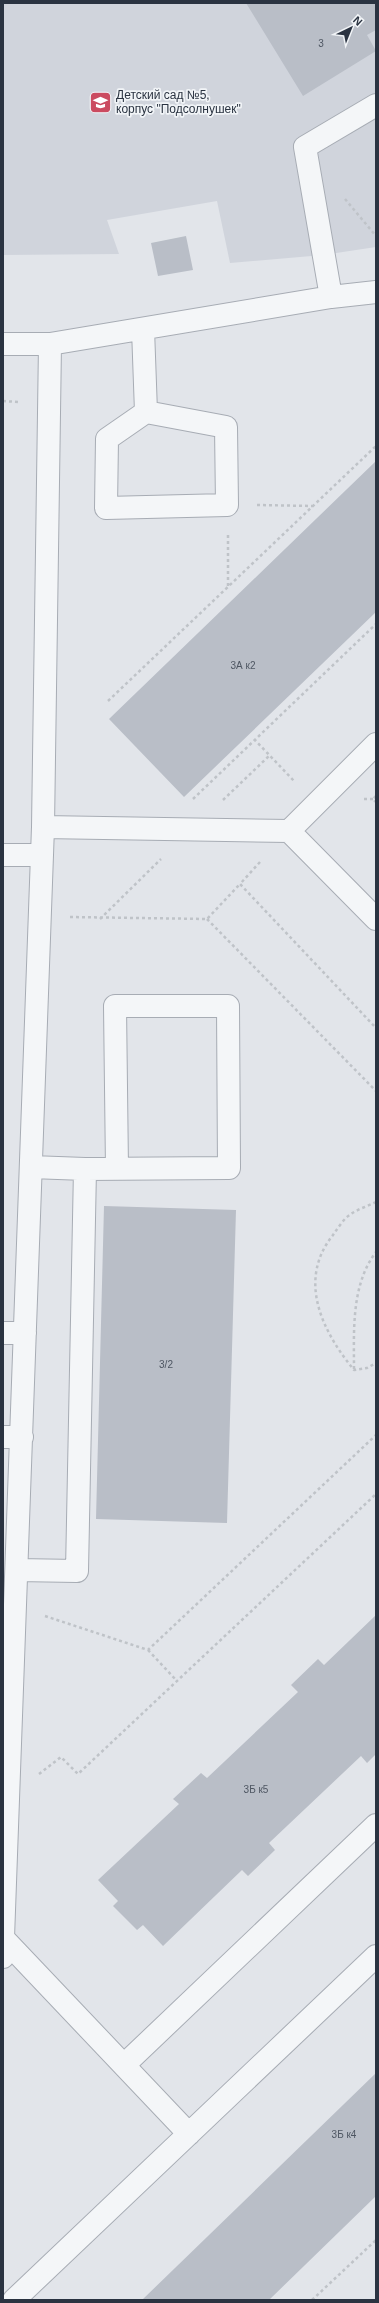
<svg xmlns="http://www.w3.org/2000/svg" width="379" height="2303" viewBox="0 0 379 2303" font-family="Arial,sans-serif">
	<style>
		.built { fill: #d0d4dc }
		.building { fill: #b9bec7 }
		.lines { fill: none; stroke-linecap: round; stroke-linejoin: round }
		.minor-casing { stroke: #a7acb4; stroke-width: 24 }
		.path { stroke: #bfc3c8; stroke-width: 2.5; stroke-dasharray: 3 3; stroke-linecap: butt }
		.minor { stroke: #f4f6f8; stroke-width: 22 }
		.labels { text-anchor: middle; stroke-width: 3.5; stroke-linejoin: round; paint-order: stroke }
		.number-label { font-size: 10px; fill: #4e5662 }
		.poi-label { font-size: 12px; fill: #2a3341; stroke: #f1f4f7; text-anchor: start }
	</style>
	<rect width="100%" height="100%" fill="#e2e5ea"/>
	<path class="built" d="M3,3H376V247L323,255L230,263L217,201L107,220L119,254L3,255Z"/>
	<path class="building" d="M246,3H376V30L367,35L376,51L303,96Z
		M186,236L193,270L158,276L151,243Z
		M376,461V612L184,797L109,719Z
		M104,1206L236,1210L227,1523L96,1519Z
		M376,1615V1754L367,1763L361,1756L269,1843L275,1850L248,1876L242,1870L163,1946L143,1925L137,1930L113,1906L118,1901L98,1880L179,1804L173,1799L201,1773L207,1778L298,1692L291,1685L318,1659L324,1665Z
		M376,2073V2196L269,2300H142Z"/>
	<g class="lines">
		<defs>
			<path id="minor" d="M331,297L305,147L376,105
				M143,329L146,412L107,439L106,508L227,505L226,427L146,412
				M3,344H50L331,297L376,292
				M376,744L289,831L376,919
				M43,827L50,344
				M3,855H42
				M85,1169L229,1168L228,1006H115L117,1169
				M3,1333H25
				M3,1437H22
				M17,1570L77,1571L85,1169L31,1167
				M3,1938L43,827L289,831
				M3,1957V1938L189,2134
				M124,2065L376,1825
				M14,2300L376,1956"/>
		</defs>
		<use href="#minor" class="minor-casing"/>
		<path class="path" d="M345,199L376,236
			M3,401L18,402
			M257,505L313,506
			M228,535V586
			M108,701L376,446
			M254,739L295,782
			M376,796L373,799L376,802
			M193,799L376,624
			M364,799H373
			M223,800L270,755
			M260,862L240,884L376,1028
			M70,917L207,919L240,884
			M100,919L161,859
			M207,919L376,1091
			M376,1202C368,1206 358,1209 351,1214C344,1218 338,1228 333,1235C297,1280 322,1331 354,1370L367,1368L376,1363
			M354,1369C354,1330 351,1285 376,1252
			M45,1616L148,1650L376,1435
			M148,1650L177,1681
			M39,1774L61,1757L78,1774L376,1494
			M312,2300L376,2240"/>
		<use href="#minor" class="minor"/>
	</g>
	<defs>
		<symbol id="school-square" viewBox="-11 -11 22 22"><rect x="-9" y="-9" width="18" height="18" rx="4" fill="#cb4b60" stroke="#f1f4f7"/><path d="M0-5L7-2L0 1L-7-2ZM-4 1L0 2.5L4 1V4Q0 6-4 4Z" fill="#fff"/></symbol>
	</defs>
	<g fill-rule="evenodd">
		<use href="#school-square" x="88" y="90" width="25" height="25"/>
	</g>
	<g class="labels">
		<g class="number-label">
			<text x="321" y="47">3</text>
			<text x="243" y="669">3А к2</text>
			<text x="166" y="1368">3/2</text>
			<text x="256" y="1793">3Б к5</text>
			<text x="344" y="2138">3Б к4</text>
		</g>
		<g class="poi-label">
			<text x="116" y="99">Детский сад №5,<tspan x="116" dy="14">корпус "Подсолнушек"</tspan></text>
		</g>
	</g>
	<rect width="379" height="2303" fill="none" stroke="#2a3341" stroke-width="8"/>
	<g transform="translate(351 28) rotate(43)" stroke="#f1f4f7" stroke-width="3" paint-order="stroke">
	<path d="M0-3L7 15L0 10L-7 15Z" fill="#2a3341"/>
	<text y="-6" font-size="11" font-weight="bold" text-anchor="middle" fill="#2a3341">N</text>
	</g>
</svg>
